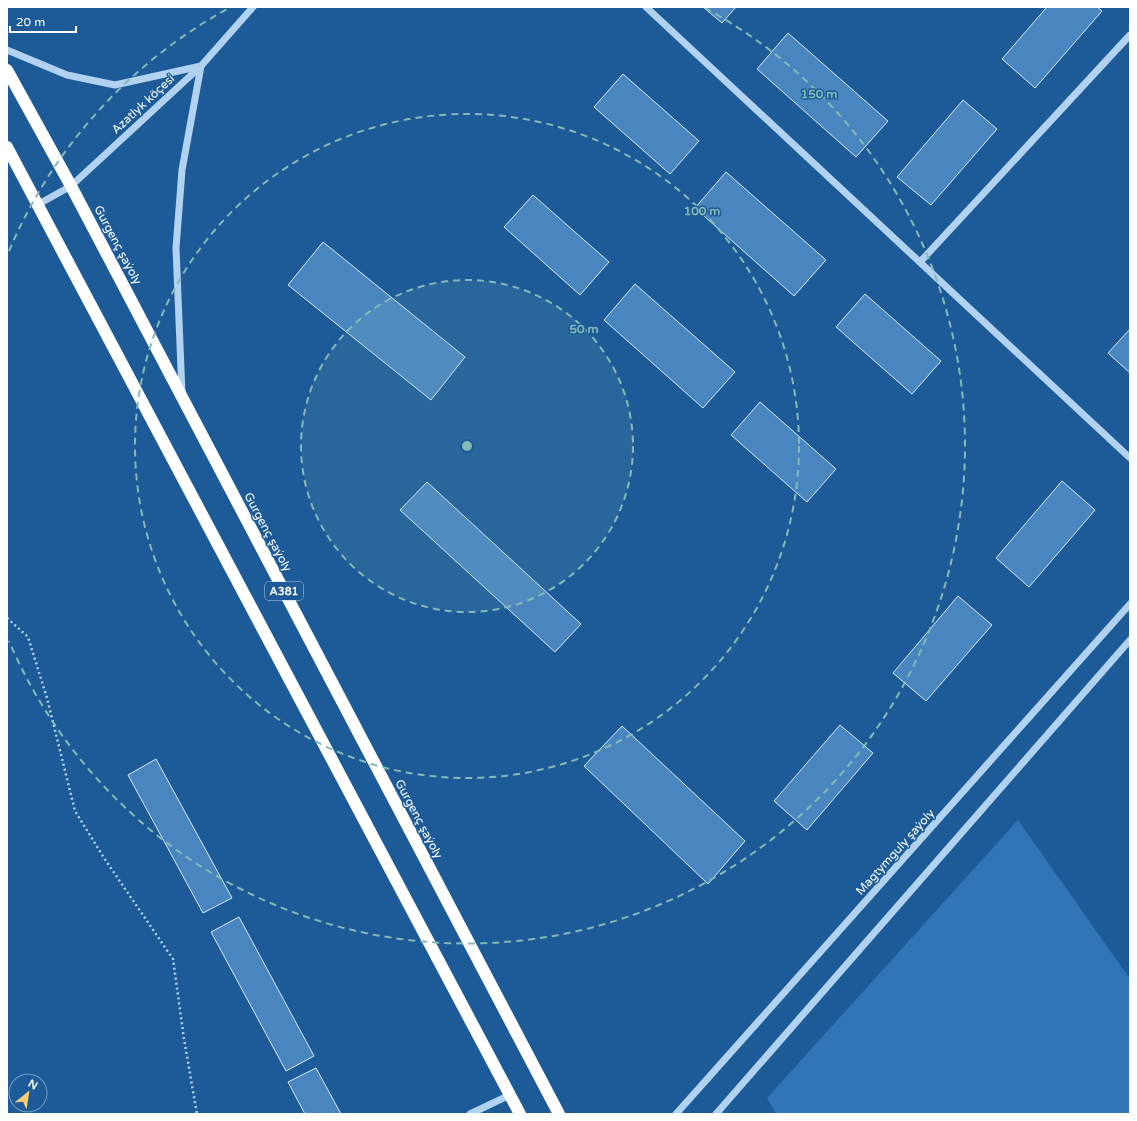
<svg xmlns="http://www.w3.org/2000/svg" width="1137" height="1121" viewBox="0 0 1137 1121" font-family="'Varela Round',sans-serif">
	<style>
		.green { fill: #3075b5 }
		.building { fill: #4986c0; stroke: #d8eafb }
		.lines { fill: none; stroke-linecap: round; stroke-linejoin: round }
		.path { stroke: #b1d2f0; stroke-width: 2.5; stroke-dasharray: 2 3; stroke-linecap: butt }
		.minor { stroke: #b1d2f0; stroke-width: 7 }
		.highway { stroke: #fff; stroke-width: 12 }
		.ring { fill: none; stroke: #87bab6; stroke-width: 2; stroke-dasharray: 7 5 }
		.labels { text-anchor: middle; stroke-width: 3; stroke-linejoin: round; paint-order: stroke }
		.shield { fill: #1c5b98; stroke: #bbcee0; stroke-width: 1 }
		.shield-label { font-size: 11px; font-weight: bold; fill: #fff }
		.street-label { font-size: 12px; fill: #fff; stroke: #1c5b98 }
		.centre { fill: #87bab6; stroke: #1c5b98; stroke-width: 2 }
		.ring-label { font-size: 12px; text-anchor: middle; font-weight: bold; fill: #87bab6; stroke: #1c5b98; stroke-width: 3; stroke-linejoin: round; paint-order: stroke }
	</style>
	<rect width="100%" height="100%" fill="#1c5b98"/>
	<path class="green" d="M1018,820L1130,979V1114H776L767,1098Z"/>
	<path class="building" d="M703,7H736L722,23Z
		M1047,7H1097L1102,11L1035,88L1002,59Z
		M788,33L888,121L856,157L757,69Z
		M623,74L699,141L670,174L594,107Z
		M963,100L997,129L931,205L897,177Z
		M726,172L826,260L794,296L695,208Z
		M533,195L609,262L580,295L504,227Z
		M323,242L465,357L431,400L288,285Z
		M635,284L735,372L703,408L604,320Z
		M865,294L941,361L912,394L836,327Z
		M1130,329V373L1108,353Z
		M760,402L836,469L807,502L731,435Z
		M1062,481L1095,510L1029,587L996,558Z
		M427,482L581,624L555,652L400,510Z
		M958,596L992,625L926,701L893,673Z
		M840,725L873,753L807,830L774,801Z
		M622,726L745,841L708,884L584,766Z
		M156,759L232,898L203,913L128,775Z
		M239,917L314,1056L286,1071L211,932Z
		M316,1068L341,1114H305L288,1082Z"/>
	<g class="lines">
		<path class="path" d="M7,618L28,637L47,698L75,811L104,858L173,959L184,1039L197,1114"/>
		<path class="minor" d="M646,7L1130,458
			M7,50L67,75L115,85L201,66L182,170L176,248L182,393
			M37,205L71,186L201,66L253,7
			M921,261L1130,35
			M470,1114L510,1095
			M676,1114L1130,604
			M716,1114L1130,640"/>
		<path class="highway" d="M7,70L71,186L559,1114
			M7,147L520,1114"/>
	</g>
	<circle cx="467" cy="446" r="166" fill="#87bab6" fill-opacity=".12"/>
	<g class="ring">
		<circle cx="467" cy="446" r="166"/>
		<circle cx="467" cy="446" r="332"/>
		<path d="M9 251A498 498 0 0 1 229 8M705 8A498 498 0 1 1 9 641"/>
	</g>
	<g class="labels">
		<rect class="shield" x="265" y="582" width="38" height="18" rx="3"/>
		<g class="shield-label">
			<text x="284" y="595">A381</text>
		</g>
		<g class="street-label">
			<text transform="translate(143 104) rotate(-43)" y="4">Azatlyk köçesi</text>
			<text transform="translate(118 245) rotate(62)" y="4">Gurgenç şaýoly</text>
			<text transform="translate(268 532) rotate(62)" y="4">Gurgenç şaýoly</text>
			<text transform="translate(419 819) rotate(62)" y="4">Gurgenç şaýoly</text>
			<text transform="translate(895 852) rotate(-48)" y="4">Magtymguly şaýoly</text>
		</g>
	</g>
	<circle cx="467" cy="446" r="6" class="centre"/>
	<g class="ring-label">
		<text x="819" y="98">150 m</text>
		<text x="702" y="215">100 m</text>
		<text x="584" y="333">50 m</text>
	</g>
	<rect width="1137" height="1121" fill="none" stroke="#ffffff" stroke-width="16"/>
	<g transform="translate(28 1093) rotate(30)"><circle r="19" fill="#1c5b98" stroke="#779dc1"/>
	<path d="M0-3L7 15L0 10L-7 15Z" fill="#ffcc70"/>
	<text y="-6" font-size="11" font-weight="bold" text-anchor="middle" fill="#ffffff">N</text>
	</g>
	<path d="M10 26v6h66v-6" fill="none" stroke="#ffffff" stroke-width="2"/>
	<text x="16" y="26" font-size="12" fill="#ffffff" stroke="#1c5b98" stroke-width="3" paint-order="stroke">20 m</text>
</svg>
